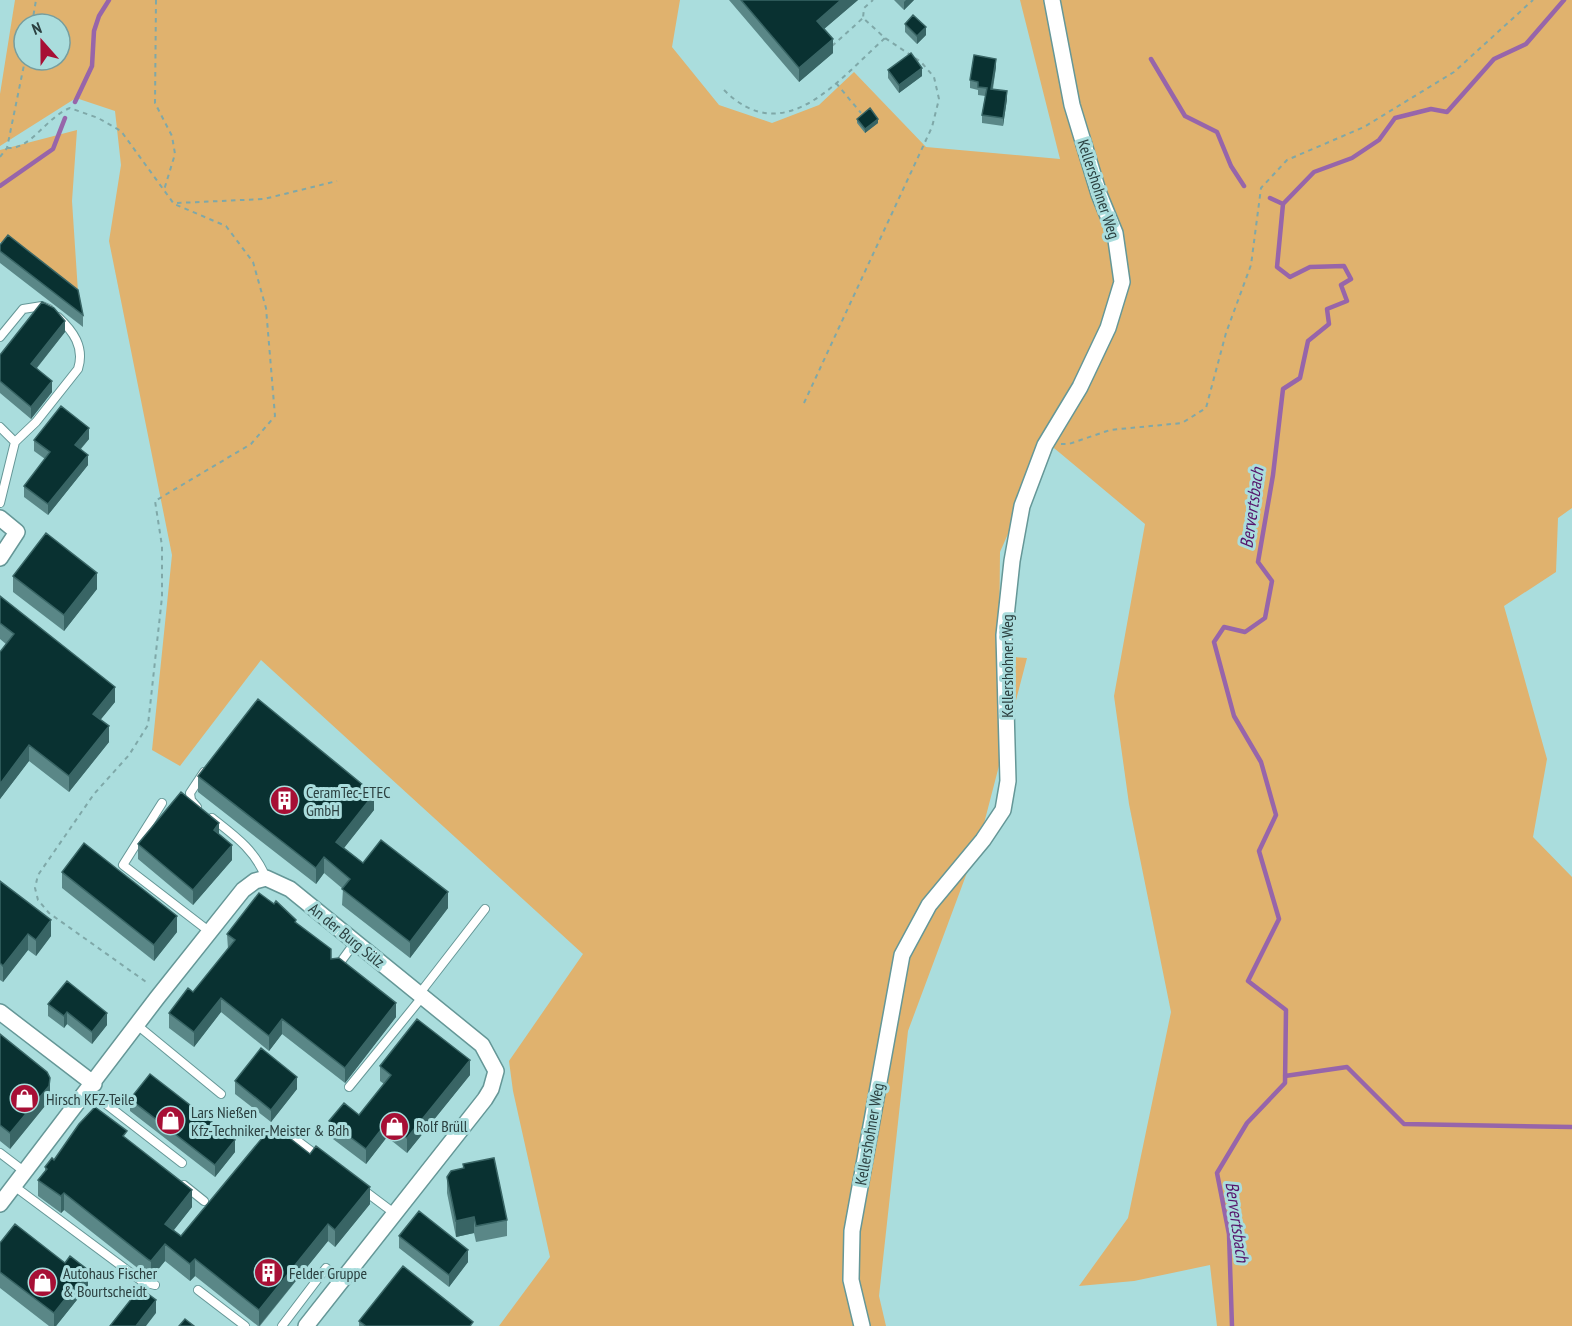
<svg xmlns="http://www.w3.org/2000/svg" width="1572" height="1326" viewBox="0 0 1572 1326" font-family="'PT Sans Narrow',sans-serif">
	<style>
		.green { fill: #e0b26e; fill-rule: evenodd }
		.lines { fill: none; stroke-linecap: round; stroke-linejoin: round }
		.stream { stroke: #9765aa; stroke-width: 4.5 }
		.service-casing { stroke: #659797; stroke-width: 10 }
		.minor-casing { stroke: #659797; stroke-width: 18 }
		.path { stroke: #7fa8a8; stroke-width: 2; stroke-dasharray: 4.5 4.5; stroke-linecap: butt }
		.service { stroke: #fff; stroke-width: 8 }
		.minor { stroke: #fff; stroke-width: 15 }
		.wall { fill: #5a8787 }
		.shaded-wall { fill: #396565 }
		.building { fill: #093131; stroke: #396565; stroke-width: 1.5 }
		.labels { text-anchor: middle; stroke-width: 6; stroke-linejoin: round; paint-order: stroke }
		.street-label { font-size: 16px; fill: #2b4040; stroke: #add }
		.poi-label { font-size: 16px; fill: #2b4040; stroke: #add; text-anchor: start }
		.water-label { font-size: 18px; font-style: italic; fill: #56146b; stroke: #add }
	</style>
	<rect width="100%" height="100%" fill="#add"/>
	<path class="green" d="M15,0H680L672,47L719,105L772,123L819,105L854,72L926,147L1060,159L1020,0H1572V508L1558,518L1556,572L1504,606L1547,759L1533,837L1572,877V1326H1217L1210,1265L1134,1281L1079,1286L1128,1218L1171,1012L1129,804L1114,696L1145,524L1048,443L1000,552L999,656L1027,658L981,835L908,1031L879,1296L886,1326H499L550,1257L513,1091L509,1061L583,954L261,660L180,766L152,750L172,555L109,241L121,165L115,111L76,98L0,146V94ZM24,24H60V60H24Z
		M77,130L72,201L78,292L0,242V150Z"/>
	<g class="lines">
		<path class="stream" d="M1151,59L1185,116L1217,132L1231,166L1244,186
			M75,102L92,66L94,31L99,16L109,0
			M0,186L53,149L65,118
			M1270,198L1283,204
			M1285,1076L1347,1067L1404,1124L1572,1127
			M1232,1326L1229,1234L1217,1173L1247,1123L1285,1083L1286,1010L1248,981L1279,919L1259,851L1276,815L1261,762L1234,716L1214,642L1224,627L1245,632L1265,618L1272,581L1258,562L1273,475L1283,389L1300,378L1308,341L1329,324L1327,309L1347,301L1341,285L1351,279L1344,266L1310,267L1290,277L1277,267L1283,204L1314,172L1352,158L1379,140L1395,118L1431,109L1447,112L1494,59L1526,44L1564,0"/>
		<defs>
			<path id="service" d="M0,337L23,309L42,306L49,309
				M0,427L15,442L0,503
				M15,442L36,422L78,369C85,347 73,331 58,317
				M162,803L123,865L210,932
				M197,807L191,800L190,793L204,772
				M212,818C235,836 255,850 266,878
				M337,967L356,941
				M420,993L485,909
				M137,1025L221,1094
				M349,1087L423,996
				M88,1090L182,1163
				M291,1136L319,1157
				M0,1153L25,1172
				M184,1185L204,1201
				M14,1186L143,1282L155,1285
				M362,1189L394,1213
				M198,1290L245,1326
				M282,1326L326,1268L341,1280"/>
			<path id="minor" d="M0,518L17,532L0,558
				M0,1012L94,1084
				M0,1204L157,998L243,890L255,881L266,878L290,889L482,1045L496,1071L491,1089L485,1099L306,1326
				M862,1326L851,1280L852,1231L902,955L929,905L983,840L1003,810L1008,781L1004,635L1012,561L1022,506L1045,445L1080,387L1108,328L1122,282L1115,233L1099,194L1072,105L1052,0"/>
		</defs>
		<use href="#service" class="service-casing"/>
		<use href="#minor" class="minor-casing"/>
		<path class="path" d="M156,0L155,103L172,136L175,154L164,190
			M32,24L36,0
			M832,46L863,18
			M836,83L861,113
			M724,90C785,151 839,79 885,38
			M7,148C31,150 45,118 70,108L98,118L121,131L174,204L226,226L253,262L266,308L275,416L251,444L155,501L162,546V597L148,725L129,755L94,794L38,875L35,888L38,900L49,913L149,984
			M0,157L7,148L25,60
			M177,203L264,199L337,181
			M804,403L932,127L939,99L934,77L921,62L885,38L863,18L864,8L873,0
			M1061,444H1069L1110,430L1182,423L1206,408L1226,333L1251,265L1261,188L1287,160L1364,127L1454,72L1533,0"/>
		<use href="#service" class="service"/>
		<use href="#minor" class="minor"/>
	</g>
	<path class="wall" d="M729,0H858L824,29L833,53L799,82Z
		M894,0H914L904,10Z
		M905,24L926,35L917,44L905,32Z
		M996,67L993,89L1007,99L1003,126L982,123V115L985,96L978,95V90L970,88V80Z
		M888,70L922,76L899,93L888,78Z
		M857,119L878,123L865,133L857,123Z
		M0,245L83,315V327L0,263Z
		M65,332L37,368L52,392L31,419L0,393V355Z
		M89,439L81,449L88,465L48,515L24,497V486L45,459L34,451V440Z
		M13,576L97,589L64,631L13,592Z
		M0,596L115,702L100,720L109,742L69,792L29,761L0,799V652L6,644L0,639Z
		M198,776L374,810L344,848L363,863L448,908L410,958L342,905L343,889L324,873L316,884L198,792Z
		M138,844L232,860L193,905L138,859Z
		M62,872L177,932L154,961L62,888Z
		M0,881L51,936L36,956L28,950L3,982L0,980Z
		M296,923L331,959L396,1017L345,1083L282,1034L269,1051L221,1012L194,1047L169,1028V1013L193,992L228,949L227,934Z
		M48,1004L107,1025L92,1044L67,1024L64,1028L48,1016Z
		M0,1034L50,1093L49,1101L10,1149L0,1141Z
		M380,1066L470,1075L407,1153L387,1137L366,1164L329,1136V1121L359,1115L384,1084L380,1081Z
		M235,1081L297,1089L271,1122L235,1094Z
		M130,1099L235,1152L215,1177L130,1111Z
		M127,1139L192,1207L174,1230L181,1236L370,1204L335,1247L328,1241L260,1326H258L195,1276L190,1281L165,1261L151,1278L149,1277L64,1210L61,1213L38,1196V1180L45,1171V1167L54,1160Z
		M463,1164L507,1220V1236L476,1242L474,1233L456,1237L447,1193V1177L463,1168Z
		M399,1236L468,1262L449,1287L399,1248Z
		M0,1243L88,1286L56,1326H49L0,1288Z
		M359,1321L473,1326H359Z"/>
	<path class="shaded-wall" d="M841,0H858L817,35V21Z
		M906,0H914L904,10V2Z
		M926,27V35L917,44V36Z
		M833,39V53L799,82V68Z
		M996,59V67L991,97V89Z
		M922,68V76L899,93V85Z
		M1007,91V99L1003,126V118Z
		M878,119V123L865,133V129Z
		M65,321V332L31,375V364Z
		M52,381V392L31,419V407Z
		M89,428V439L75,455V445Z
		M88,455V465L48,515V504Z
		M97,573V589L64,631V615Z
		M115,687V702L93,729V714Z
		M109,726V742L69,792V776Z
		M29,745V761L0,799V784Z
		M374,794V810L336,858V842Z
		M219,823V838L214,830Z
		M232,845V860L193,905V890Z
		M324,857V873L316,884V868Z
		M448,892V908L410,958V942Z
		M177,916V932L154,961V945Z
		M51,920V936L36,956V940Z
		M28,934V950L3,982V966Z
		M221,998V1012L194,1047V1032Z
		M396,1003V1017L345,1083V1068Z
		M67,1012V1024L64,1028V1016Z
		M107,1013V1025L92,1044V1032Z
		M282,1019V1034L269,1051V1036Z
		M470,1060V1075L407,1153V1138Z
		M297,1077V1089L271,1122V1110Z
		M50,1078V1093L49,1101L10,1149V1133Z
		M387,1122V1137L366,1164V1149Z
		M235,1140V1152L215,1177V1165Z
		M370,1187V1204L335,1247V1230Z
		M192,1190V1207L165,1241V1224Z
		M64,1193V1210L61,1213V1196Z
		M474,1217V1233L456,1237V1221Z
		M328,1224V1241L259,1326V1310Z
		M165,1244V1261L151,1278V1261Z
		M468,1250V1262L449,1287V1275Z
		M195,1259V1276L190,1281V1264Z
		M88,1270V1286L56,1326H54V1313Z
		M156,1300V1313L146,1326H136Z"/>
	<path class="building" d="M741,0H841L817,21L833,39L799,68Z
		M913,15L926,27L917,36L905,24Z
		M911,53L922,68L899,85L888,70Z
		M974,55L996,59L991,89L1007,91L1003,118L982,115L987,88L978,87V82L970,80Z
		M870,108L878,119L865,129L857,119Z
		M8,235L78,290L83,315L0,251V245Z
		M42,302L54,308L65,321L31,364L52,381L31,407L0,381V355Z
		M61,406L89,428L75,445L88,455L48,504L24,486L50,452L34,440Z
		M46,533L97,573L64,615L13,576Z
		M0,596L115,687L93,714L109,726L69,776L29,745L0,784V652L14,634L0,623Z
		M258,699L374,794L336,842L363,863L381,840L448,892L410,942L342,889L350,879L324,857L316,868L198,776Z
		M181,792L219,823L214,830L232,845L193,890L138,844Z
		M84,843L177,916L154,945L62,872Z
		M0,881L51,920L36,940L28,934L3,966L0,963Z
		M259,893L274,904L276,901L296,920L295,922L331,949V959L339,958L396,1003L345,1068L282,1019L269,1036L221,998L194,1032L169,1013L188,988L193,992L235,940L227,934Z
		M67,981L107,1013L92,1032L67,1012L64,1016L48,1004Z
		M417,1019L470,1060L407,1138L387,1122L366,1149L329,1121L344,1103L359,1115L391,1075L380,1066Z
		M0,1034L47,1072L50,1078L49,1086L10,1133L0,1125Z
		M261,1048L297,1077L271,1110L235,1081Z
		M150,1074L235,1140L215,1165L130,1099Z
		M95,1107L127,1131L123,1136L192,1190L165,1224L181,1236L273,1125L310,1154L316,1146L370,1187L335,1230L328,1224L259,1310L195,1259L190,1264L165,1244L151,1261L149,1260L64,1193L61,1196L38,1180L47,1169L45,1167L52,1158L54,1160L79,1124Z
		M494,1158L507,1220L476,1226L474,1217L456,1221L447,1177L451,1171L464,1168L463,1164Z
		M419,1211L468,1250L449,1275L399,1236Z
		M15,1224L65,1263L70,1256L88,1270L54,1313L0,1272V1243Z
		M403,1266L473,1322L470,1326H366L359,1321Z
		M140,1288L156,1300L136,1326H110Z
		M185,1319L194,1326H179Z"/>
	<defs>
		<symbol id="building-disc" viewBox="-11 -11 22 22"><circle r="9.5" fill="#a70f35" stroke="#add"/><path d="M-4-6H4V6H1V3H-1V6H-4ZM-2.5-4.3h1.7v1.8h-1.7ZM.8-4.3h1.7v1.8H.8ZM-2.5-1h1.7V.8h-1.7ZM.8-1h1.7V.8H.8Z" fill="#fff"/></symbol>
		<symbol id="shop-disc" viewBox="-11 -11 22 22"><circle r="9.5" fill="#a70f35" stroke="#add"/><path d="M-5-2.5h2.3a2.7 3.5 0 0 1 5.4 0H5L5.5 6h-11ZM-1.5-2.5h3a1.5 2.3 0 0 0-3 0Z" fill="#fff"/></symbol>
	</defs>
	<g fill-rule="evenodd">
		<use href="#building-disc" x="268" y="784" width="33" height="33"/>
		<use href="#shop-disc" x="8" y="1082" width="33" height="33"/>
		<use href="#shop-disc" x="154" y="1104" width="33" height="33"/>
		<use href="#shop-disc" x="378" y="1110" width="33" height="33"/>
		<use href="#building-disc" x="252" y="1256" width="33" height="33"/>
		<use href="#shop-disc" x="26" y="1266" width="33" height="33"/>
	</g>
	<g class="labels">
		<g class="street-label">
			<text transform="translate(1099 189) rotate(72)" y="6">Kellershohner Weg</text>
			<text transform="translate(1007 666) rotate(-90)" y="6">Kellershohner Weg</text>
			<text transform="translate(347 935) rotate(39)" y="6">An der Burg Sülz</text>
			<text transform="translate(869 1134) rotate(-80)" y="6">Kellershohner Weg</text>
		</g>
		<g class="poi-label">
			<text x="306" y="798">CeramTec-ETEC<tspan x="306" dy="18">GmbH</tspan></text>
			<text x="46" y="1105">Hirsch KFZ-Teile</text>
			<text x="191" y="1118">Lars Nießen<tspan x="191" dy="18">Kfz-Techniker-Meister &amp; Bdh</tspan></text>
			<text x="416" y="1132">Rolf Brüll</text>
			<text x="63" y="1279">Autohaus Fischer<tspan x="63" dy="18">&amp; Bourtscheidt</tspan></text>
			<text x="289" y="1279">Felder Gruppe</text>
		</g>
		<g class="water-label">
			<text transform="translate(1252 508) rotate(-82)" y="6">Bervertsbach</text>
			<text transform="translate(1237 1222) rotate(82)" y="6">Bervertsbach</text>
		</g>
	</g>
	<g transform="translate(42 42) rotate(339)"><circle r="28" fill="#aadddd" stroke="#779e9e" stroke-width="1.5"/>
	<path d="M0-4.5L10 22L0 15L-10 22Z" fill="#a70f35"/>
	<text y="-9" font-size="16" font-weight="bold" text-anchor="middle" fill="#2b4040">N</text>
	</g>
</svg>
